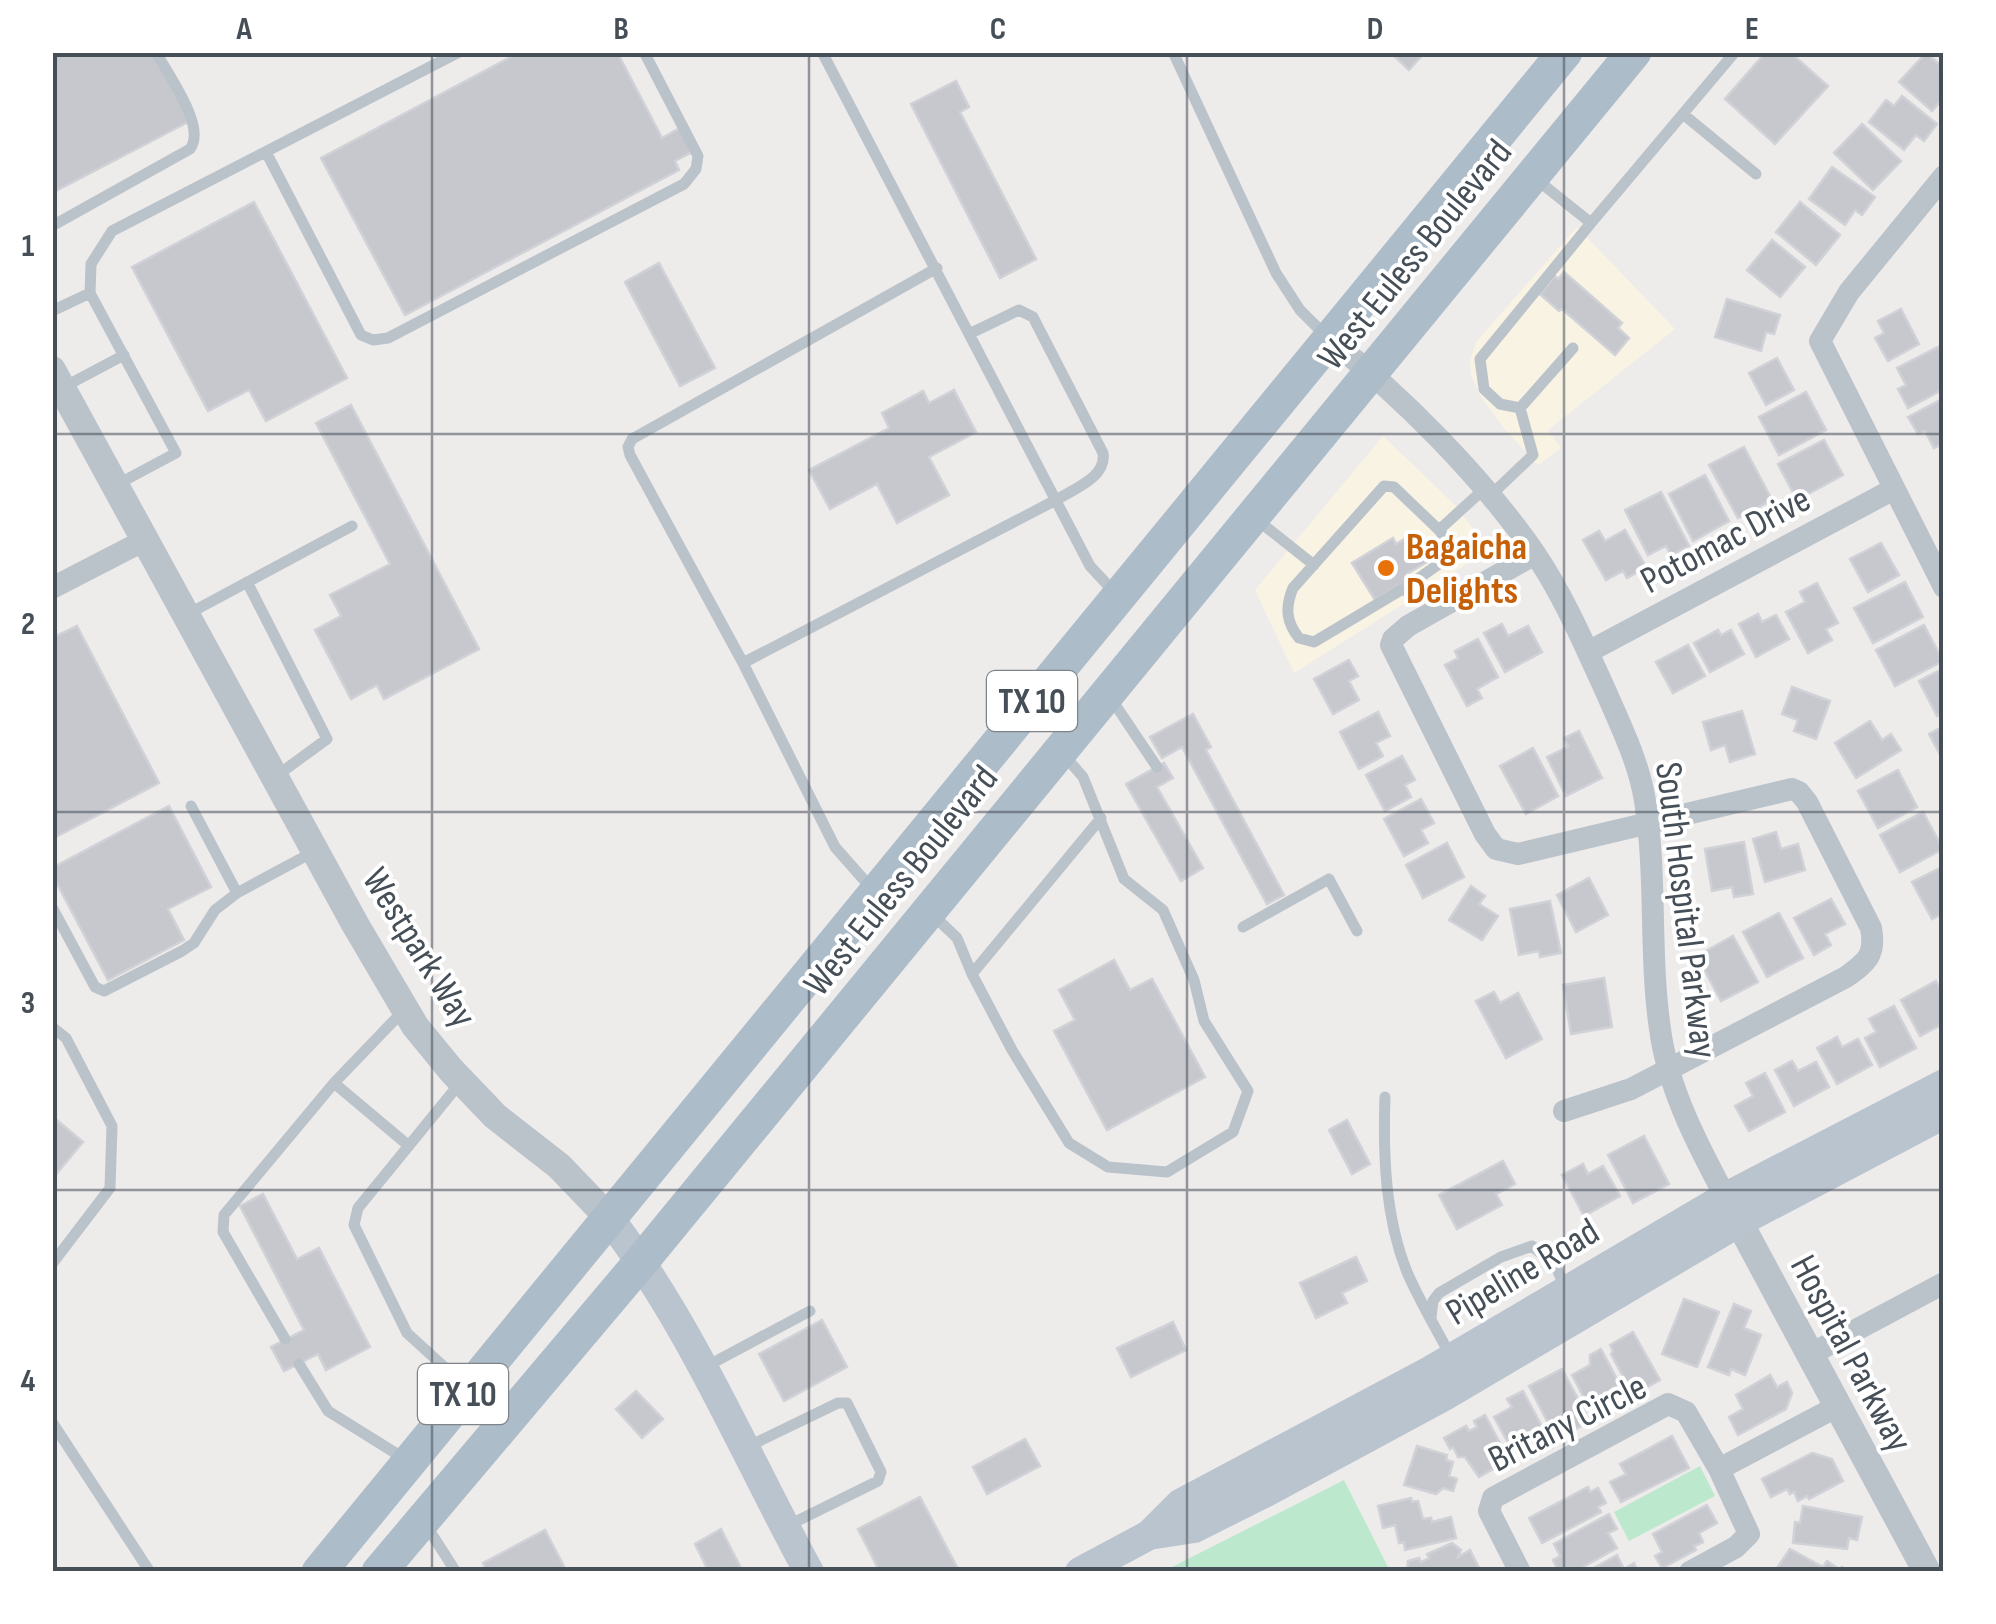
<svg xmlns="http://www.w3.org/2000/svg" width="1996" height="1624" viewBox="0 0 1996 1624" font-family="'Sofia Sans Condensed',sans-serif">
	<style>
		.commercial { fill: #f9f3e4 }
		.green { fill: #bce9cd }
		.building { fill: #c7c8ce; stroke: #d0d2d7; stroke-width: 2.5 }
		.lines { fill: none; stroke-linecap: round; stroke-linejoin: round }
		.service { stroke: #bbc3ca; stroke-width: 11 }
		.minor { stroke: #bbc3ca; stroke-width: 22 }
		.tertiary { stroke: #bbc3ca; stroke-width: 28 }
		.secondary { stroke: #bac4ce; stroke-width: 30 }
		.primary { stroke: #adbcc9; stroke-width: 35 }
		.grid { fill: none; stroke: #464f57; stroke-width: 2.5; stroke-opacity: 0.55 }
		.food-dot { fill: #e8710a; stroke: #fff; stroke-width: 4 }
		.labels { text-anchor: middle; stroke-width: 8; stroke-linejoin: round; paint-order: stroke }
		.shield { fill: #fff; stroke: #7e8489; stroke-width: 2.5 }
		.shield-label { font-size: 35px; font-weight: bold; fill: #464f57 }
		.street-label { font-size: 38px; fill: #464f57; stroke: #fff }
		.food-label { font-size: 38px; font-weight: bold; fill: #c56008; stroke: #fff; text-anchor: start }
		.neatline { fill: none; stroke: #464f57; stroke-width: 4 }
		.grid-label { font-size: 32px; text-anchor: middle; font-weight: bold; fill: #464f57 }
	</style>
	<rect width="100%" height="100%" fill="#eeebeb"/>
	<path class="commercial" d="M1577,227L1675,329L1548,430L1561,448L1538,465L1502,426L1480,395L1471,375L1470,361L1476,342Z
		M1383,436L1455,505L1489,550L1294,673L1255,590Z"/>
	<path class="green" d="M1700,1466L1715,1496L1629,1541L1614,1512Z
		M1344,1480L1390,1571H1164Z"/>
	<path class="building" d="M58,52H154L190,121L52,193V55Z
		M520,52H617L662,138L680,128L692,152L675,161L679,170L405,315L321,158Z
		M1390,52H1425L1409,70Z
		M1766,52H1790L1828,86L1775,144L1725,99Z
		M1926,53L1944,68V97L1932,111L1899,82Z
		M956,81L969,107L960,112L1036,259L1000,278L911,104Z
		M1902,96L1937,124L1924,141L1916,135L1904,150L1869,122L1886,100L1894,106Z
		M1862,124L1901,161L1873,190L1834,153Z
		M1832,167L1875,197L1862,215L1855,210L1845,225L1809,199Z
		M254,202L347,378L266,421L249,390L208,411L132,267Z
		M1800,202L1840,235L1816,265L1776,232Z
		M1772,240L1805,267L1780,297L1747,270Z
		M659,263L715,368L680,386L625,282Z
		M1564,272L1622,323L1618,328L1629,338L1615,355L1562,309L1559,311L1540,294L1555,276L1558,279Z
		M1727,299L1780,315L1774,334L1766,332L1761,351L1715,337Z
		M1901,309L1919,344L1888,361L1875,338L1884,333L1878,321Z
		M1938,347L1944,358V389L1908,408L1898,389L1906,385L1897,368Z
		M1777,358L1794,390L1766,405L1749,373Z
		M954,390L976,432L929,457L949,495L897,523L877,484L830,509L809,470L889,428L882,413L923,391L929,403Z
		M1806,392L1826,430L1779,455L1759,417Z
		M1944,398V443L1934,448L1925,431L1918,434L1908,417Z
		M351,405L479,649L384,699L377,685L351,699L315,630L341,616L330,595L390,564L316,423Z
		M1824,440L1843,475L1797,500L1778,464Z
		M1744,447L1772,500L1738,518L1709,465Z
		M1705,475L1729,521L1693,541L1669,494Z
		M1661,492L1689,546L1671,555L1666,546L1648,555L1625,510Z
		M1625,530L1646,567L1627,578L1623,571L1606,580L1583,540L1599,531L1605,541Z
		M1413,534L1430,560L1407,574L1417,592L1406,598L1398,586L1375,600L1352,563L1393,538L1396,544Z
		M1881,543L1899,575L1868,592L1850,559Z
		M1905,582L1923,617L1873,643L1854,608Z
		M1817,583L1838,623L1826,629L1832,640L1808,653L1786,612L1805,602L1800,592Z
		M1758,614L1762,622L1776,615L1789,639L1756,657L1739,624Z
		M1502,624L1508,636L1528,626L1542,652L1505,672L1484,633Z
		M1924,625L1943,661L1895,686L1876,650Z
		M77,626L159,783L52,839V638Z
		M1718,630L1721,635L1731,630L1744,654L1710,672L1694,643Z
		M1478,639L1498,677L1477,689L1482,698L1467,706L1445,665L1458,658L1455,651Z
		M1688,645L1705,676L1673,693L1656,662Z
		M1349,660L1358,676L1349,681L1359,700L1333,714L1314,679Z
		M1944,668V713L1937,716L1919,681Z
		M1792,687L1830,701L1816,739L1794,731L1798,720L1782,714Z
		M1742,711L1755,754L1730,762L1725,745L1711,750L1703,722Z
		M1378,712L1390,736L1376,743L1383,756L1359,769L1340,732Z
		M1193,714L1211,747L1206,750L1284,895L1267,904L1182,747L1162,758L1150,737Z
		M1870,721L1882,740L1891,734L1901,750L1856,778L1835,743Z
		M1944,726V762L1929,734Z
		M1579,731L1602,778L1566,796L1547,757L1568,747L1564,738Z
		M1533,748L1558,796L1526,814L1500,766Z
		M1402,756L1415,780L1405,785L1411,797L1385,811L1366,775Z
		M1164,763L1173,778L1157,787L1203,868L1181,881L1126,784Z
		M1898,770L1917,807L1878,828L1858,791Z
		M1421,799L1434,823L1421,830L1428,843L1404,856L1384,819Z
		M169,806L211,887L168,909L184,940L108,980L52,874V868Z
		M1923,812L1943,849L1900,872L1880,835Z
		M1776,832L1781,849L1798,844L1805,870L1765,882L1753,839Z
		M1744,842L1753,894L1734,897L1732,887L1712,891L1705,849Z
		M1447,843L1464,877L1423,898L1406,865Z
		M1944,866V913L1932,919L1912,882Z
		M1589,878L1608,915L1576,932L1557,895Z
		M1471,886L1485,896L1479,904L1498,916L1482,940L1449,920Z
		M1831,899L1845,924L1825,934L1831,945L1814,955L1794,918Z
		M1550,901L1561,953L1540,957L1539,951L1519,955L1510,909Z
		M1779,913L1803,958L1767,977L1743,932Z
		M1733,936L1758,982L1721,1001L1697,956Z
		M1114,960L1130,990L1152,979L1205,1077L1107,1130L1054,1031L1075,1020L1059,990Z
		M1604,978L1612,1027L1571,1034L1563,985Z
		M1936,981L1944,996V1030L1941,1025L1920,1036L1901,1000Z
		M1494,992L1500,1003L1518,993L1542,1039L1506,1058L1476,1001Z
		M1894,1006L1916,1048L1880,1067L1865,1038L1876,1032L1869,1019Z
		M1837,1037L1842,1047L1858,1039L1872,1065L1837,1084L1817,1048Z
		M1792,1061L1798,1071L1816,1062L1829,1087L1794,1106L1775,1070Z
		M1765,1073L1785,1112L1749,1131L1735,1106L1753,1096L1746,1083Z
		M52,1116L83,1142L52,1179Z
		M1347,1120L1370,1164L1352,1174L1329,1130Z
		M1644,1136L1669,1184L1633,1203L1608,1155Z
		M1503,1161L1515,1184L1496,1194L1502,1205L1457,1229L1439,1195Z
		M1583,1164L1588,1174L1603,1166L1620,1196L1584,1216L1562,1175Z
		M263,1194L297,1259L319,1248L370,1347L326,1370L318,1354L284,1371L271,1347L304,1330L240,1206Z
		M1356,1257L1367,1281L1342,1293L1347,1303L1316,1318L1300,1283Z
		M1684,1299L1719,1312L1697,1367L1662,1354Z
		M1734,1304L1751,1311L1744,1328L1761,1335L1745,1375L1731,1369L1729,1375L1708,1367Z
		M822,1320L847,1367L784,1401L759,1354Z
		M1173,1322L1186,1350L1131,1377L1117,1348Z
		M1633,1332L1660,1380L1633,1395L1611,1354L1613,1351L1610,1345Z
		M1601,1349L1631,1406L1621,1411L1618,1405L1595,1418L1572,1375L1590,1365V1355Z
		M1562,1369L1590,1421L1557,1440L1529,1386Z
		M1770,1375L1777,1387L1787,1382L1792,1393L1786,1409L1738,1435L1729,1417L1743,1409L1736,1395Z
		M636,1391L663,1419L642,1438L616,1409Z
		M1523,1391L1553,1447L1518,1461L1494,1417L1512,1407L1507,1399Z
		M1485,1415L1509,1460L1479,1477L1465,1457H1458L1453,1447L1450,1449L1444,1438L1466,1426L1469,1431L1477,1427L1474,1421Z
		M1672,1436L1689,1468L1621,1502L1610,1482L1626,1474L1620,1464Z
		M1025,1439L1040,1466L987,1494L973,1467Z
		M1417,1446L1447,1455L1446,1460L1453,1462L1449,1476L1457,1479L1453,1491L1443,1488L1436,1494L1404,1485Z
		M1812,1453L1832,1459L1843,1481L1809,1499L1807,1496L1798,1501L1794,1492L1790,1494L1787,1489L1771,1497L1762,1479Z
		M1588,1487L1590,1492L1598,1488L1606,1503L1598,1507L1601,1512L1542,1543L1529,1518Z
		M920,1497L957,1567L949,1572H880L858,1529Z
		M1411,1498L1412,1502L1418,1501L1423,1519L1431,1518L1432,1522L1451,1517L1456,1538L1405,1550L1404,1542L1399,1543L1395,1525L1383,1528L1378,1506Z
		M1707,1505L1717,1523L1699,1533L1703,1542L1694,1546L1696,1550L1662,1568L1655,1556L1662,1552L1653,1534Z
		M1803,1506L1862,1517L1857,1540L1849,1538L1847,1549L1793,1543L1795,1522L1800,1523Z
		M1609,1514L1617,1529L1608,1533L1617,1548L1574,1572H1559L1553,1560L1560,1556L1554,1544Z
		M721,1529L743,1572H709L695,1544Z
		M545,1530L567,1572H487L483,1563Z
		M1452,1543L1461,1550L1458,1557L1470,1550L1479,1568L1473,1572H1407L1408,1561L1419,1558L1421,1562L1429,1558L1427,1554Z
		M1790,1549L1823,1567L1827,1561L1840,1570L1842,1567L1850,1572H1783L1777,1568Z
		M1617,1555L1624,1569L1634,1563L1638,1572H1587Z"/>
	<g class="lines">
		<path class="service" d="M822,52L1090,566L1115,593
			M1173,52L1276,273L1300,310L1326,336
			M1683,114L1756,174
			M266,152L361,335L373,340L388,338L684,184L696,169L698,156L644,52
			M1536,179L1591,223L1735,52
			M52,226L190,149C207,127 168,75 156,52
			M90,293L91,264L112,231L459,52
			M52,311L90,293L176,453L116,485
			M62,388L124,355
			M1520,408L1500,404L1484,389L1480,359L1591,223
			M1490,496L1533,455L1520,408L1573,348
			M1256,519L1314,565
			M247,582L327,739L275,777
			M1412,583L1446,559L1450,546L1439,530L1484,489
			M1401,590L1314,642L1299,638C1286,622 1285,607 1293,588L1384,486L1394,487L1439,530
			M186,615L352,526
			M743,663L630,455L628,447L632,439L937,268
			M1110,697L1157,767
			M191,806L237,893
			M872,889L835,847L743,663L1056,500C1074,489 1107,477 1103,453L1033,317L1019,310L971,333
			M52,907L95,987L104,991L182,951L194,943L215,910L237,893L315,851
			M932,914L957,938L972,974L1012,1050L1069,1143L1108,1167L1167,1172L1233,1132L1248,1091L1204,1021L1194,980L1163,910L1124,879L1083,777L1063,754
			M1243,927L1329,879L1357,931
			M972,974L1101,818
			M52,1027L66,1038L112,1126L110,1188L52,1264
			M334,1083L409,1146
			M460,1083L358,1208L354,1225L407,1333L464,1385
			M1385,1097C1383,1155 1385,1217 1407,1272C1419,1300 1436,1328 1450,1355
			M1431,1317L1433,1301L1439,1293L1501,1257L1532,1246L1555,1265L1565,1287
			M285,1339L223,1232L224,1215L334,1083L405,1009
			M299,1364L328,1411L405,1459
			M707,1366L810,1311
			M52,1422L150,1572
			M747,1447L838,1403H847L881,1472L878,1481L789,1525
			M424,1522L456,1572"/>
		<path class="minor" d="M1944,176L1849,292L1820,341L1944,587
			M1329,339C1401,395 1482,477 1534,552C1564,596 1585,646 1607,694C1622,729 1639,763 1645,801C1657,876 1649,954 1660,1029C1668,1092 1703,1155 1733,1211
			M1535,554L1408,626L1393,639L1391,645L1485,834L1496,849L1518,854L1792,789L1799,792L1807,802L1871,928C1876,955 1867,962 1846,977L1631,1089L1564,1111
			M52,588L145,540
			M1588,652L1894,489
			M1811,1354L1944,1283
			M1520,1572L1489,1511L1493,1498L1668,1404L1686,1412L1719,1469
			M1690,1572L1736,1547L1749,1534L1719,1469L1838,1406"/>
		<path class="tertiary" d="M52,370L355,924L415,1026L451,1070L495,1116L559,1166L608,1217
			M1739,1222L1927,1572"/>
		<path class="secondary" d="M608,1217C691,1324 744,1453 809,1572
			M1149,1535L1194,1528L1266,1492L1444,1396L1739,1222L1944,1114
			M1080,1572L1149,1535L1180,1504L1430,1371L1726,1197L1944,1084"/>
		<path class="primary" d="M319,1572L1565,52
			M379,1572L640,1263L1634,52"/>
	</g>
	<path class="grid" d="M432,52V1572M809,52V1572M1187,52V1572M1564,52V1572M52,434H1944M52,812H1944M52,1190H1944"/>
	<circle class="food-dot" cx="1386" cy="568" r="10"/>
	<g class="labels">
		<g class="shield">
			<rect x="987" y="671" width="90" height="60" rx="8"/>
			<rect x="418" y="1364" width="90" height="60" rx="8"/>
		</g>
		<g class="shield-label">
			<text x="1032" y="713">TX 10</text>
			<text x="463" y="1406">TX 10</text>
		</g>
		<g class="street-label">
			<text transform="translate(1414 254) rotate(-51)" y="13">West Euless Boulevard</text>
			<text transform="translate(1725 539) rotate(-28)" y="13">Potomac Drive</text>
			<text transform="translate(900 880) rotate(-51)" y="13">West Euless Boulevard</text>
			<text transform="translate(1687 910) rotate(83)" y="13">South Hospital Parkway</text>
			<text transform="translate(420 947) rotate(58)" y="13">Westpark Way</text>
			<text transform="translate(1522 1271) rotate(-31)" y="13">Pipeline Road</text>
			<text transform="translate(1852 1353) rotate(62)" y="13">Hospital Parkway</text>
			<text transform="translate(1567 1422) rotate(-27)" y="13">Britany Circle</text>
		</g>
		<g class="food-label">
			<text x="1406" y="559">Bagaicha<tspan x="1406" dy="44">Delights</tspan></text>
		</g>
	</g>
	<rect width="1996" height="1624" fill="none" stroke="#ffffff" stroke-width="110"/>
	<rect x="55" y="55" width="1886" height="1514" class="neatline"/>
	<g class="grid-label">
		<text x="244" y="39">A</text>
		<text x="621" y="39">B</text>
		<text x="998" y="39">C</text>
		<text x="1375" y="39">D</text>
		<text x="1752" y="39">E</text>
		<text x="28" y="256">1</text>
		<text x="28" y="634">2</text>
		<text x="28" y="1013">3</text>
		<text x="28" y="1391">4</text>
	</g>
</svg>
